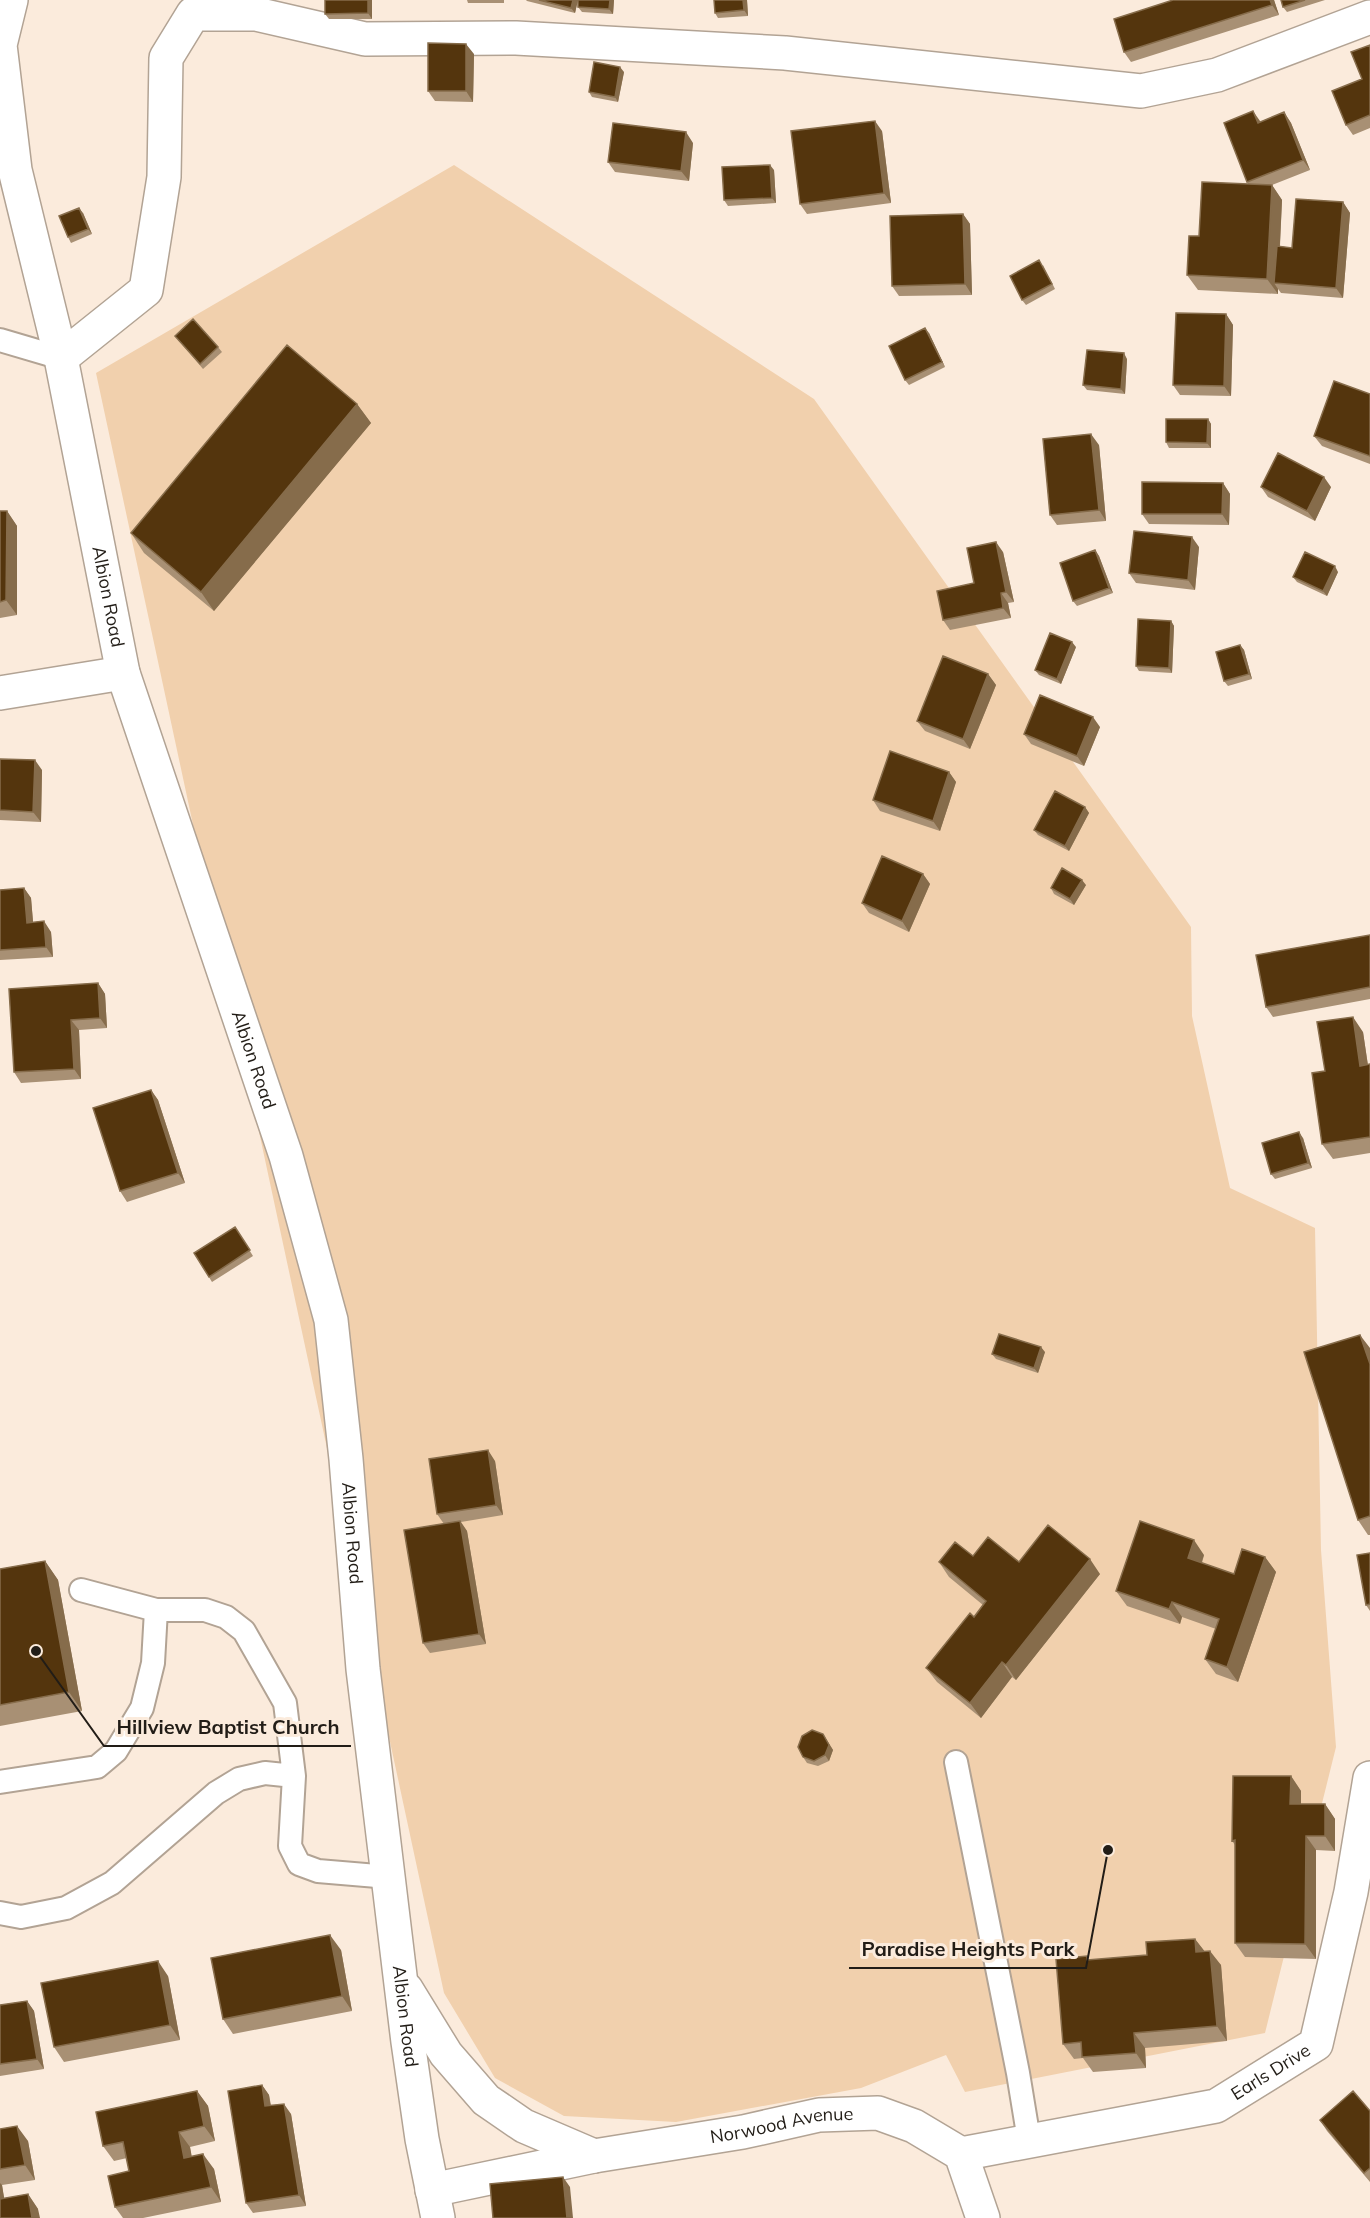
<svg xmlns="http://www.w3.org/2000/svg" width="1370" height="2218" viewBox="0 0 1370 2218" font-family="Mulish,sans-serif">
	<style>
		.green { fill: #f1d0ad }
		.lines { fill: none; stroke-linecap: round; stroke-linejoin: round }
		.service-casing { stroke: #b2a394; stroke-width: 26 }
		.minor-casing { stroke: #b2a394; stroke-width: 36 }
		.tertiary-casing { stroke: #b2a394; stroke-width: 36 }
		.service { stroke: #fff; stroke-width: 22 }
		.minor { stroke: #fff; stroke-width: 33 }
		.tertiary { stroke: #fff; stroke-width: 33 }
		.wall { fill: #a89074 }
		.shaded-wall { fill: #866c4b }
		.building { fill: #54350d; stroke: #866c4b; stroke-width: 1.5 }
		.labels { text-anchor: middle; stroke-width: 6; stroke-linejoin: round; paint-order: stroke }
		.street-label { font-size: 18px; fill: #221d17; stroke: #fbebdc }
		.leader { fill: none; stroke: #221d17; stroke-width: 2 }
		.callout-dot { fill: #221d17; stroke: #fbebdc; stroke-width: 2 }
		.callout-label { font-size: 20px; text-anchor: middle; font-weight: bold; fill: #221d17; stroke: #fbebdc; stroke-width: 6; stroke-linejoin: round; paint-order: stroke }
	</style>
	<rect width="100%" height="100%" fill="#fbebdc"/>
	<path class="green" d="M454,165L814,399L1191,927L1192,1016L1230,1188L1315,1228L1321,1550L1336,1747L1265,2033L965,2092L946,2055L861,2088L676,2122L564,2116L495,2078L444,1993L96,373Z"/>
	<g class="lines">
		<defs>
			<path id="service" d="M0,340L61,358
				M81,1590L156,1610H205L226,1617L244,1631L285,1703L294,1776L290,1846L299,1864L318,1871L389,1877
				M956,1762L1018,2073L1029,2140
				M0,1782L97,1767L116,1751L142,1708L153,1663L156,1610
				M0,1913L21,1917L66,1908L112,1883L216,1793L239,1779L265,1773L294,1776"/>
			<g id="minor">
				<path d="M61,358L146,290L164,177L166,58L193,14H256L365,39L516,38L785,53L1141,91L1217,75L1370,17"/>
				<path d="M0,693L123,673"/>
				<path id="s1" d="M961,2154L1216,2106L1316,2044L1351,1892L1370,1778"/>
			</g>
			<g id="tertiary">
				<path id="s2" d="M11,0L0,45L15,170L61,358L123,673L286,1156L331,1320L346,1459L363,1669L408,2042L422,2139L438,2218"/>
				<path d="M406,1989L446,2054L486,2100L524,2126L594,2156"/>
				<path id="s3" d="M432,2190L594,2156L743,2132L819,2115L878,2113L914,2126L961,2154L983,2218"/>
			</g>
		</defs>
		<use href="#service" class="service-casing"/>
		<use href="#minor" class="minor-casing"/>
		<use href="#tertiary" class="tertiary-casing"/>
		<use href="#service" class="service"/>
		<use href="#minor" class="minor"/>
		<use href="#tertiary" class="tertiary"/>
	</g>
	<path class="wall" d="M325,0H372V19H329L325,14Z
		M467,0H504V3H468Z
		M526,0H578L575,13L527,1Z
		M614,0L613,14L582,12L578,7Z
		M714,0H747L748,16L718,18L715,13Z
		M1274,0L1279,15L1131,62L1124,52Z
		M1281,0H1325L1287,12L1283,7Z
		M1370,45V128L1353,135L1346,125L1362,79Z
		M474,54L473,102L435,101L428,91Z
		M624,72L618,102L592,97L589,92Z
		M1284,112L1291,123L1310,170L1272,185L1282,200L1280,246L1292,248L1343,202L1350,213L1343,298L1281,293L1278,289V294L1198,290L1187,275L1199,236L1248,184L1247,182L1261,122Z
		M882,131L891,203L807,214L800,204Z
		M693,143L689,181L615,172L608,162Z
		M774,170L776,203L728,206L724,200Z
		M83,213L92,234L71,243L68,237Z
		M963,214L970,224L972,295L899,296L892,286Z
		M1043,265L1055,289L1026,305L1022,300Z
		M1226,314L1233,325L1231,396L1180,395L1173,385Z
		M929,333L945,367L909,385L905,380Z
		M175,336L218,347L222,352L203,369Z
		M1127,359L1125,394L1087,390L1083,385Z
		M1370,394V464L1322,446L1314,436Z
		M357,404L371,423L214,611L144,553L131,533Z
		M1208,419L1211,424V448H1169L1166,442Z
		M1099,445L1106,521L1057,525L1050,515Z
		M1223,483L1230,494L1229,525L1149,524L1142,514Z
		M1261,487H1331L1315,521L1268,497Z
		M0,511H7L17,526V615L0,618Z
		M1199,547L1195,590L1136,583L1129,573Z
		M1095,550L1099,556L1113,593L1077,606L1073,601Z
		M1003,552L1014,602L1008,603L1011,618L950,630L943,620L974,583Z
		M1338,572L1327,596L1297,582L1293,577Z
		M1171,621L1174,626L1172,673L1139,671L1136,666Z
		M1240,645L1244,650L1252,679L1228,686L1224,681Z
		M1076,647L1061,684L1039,675L1035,670Z
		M988,674L996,685L970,749L925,731L917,721Z
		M1100,727L1084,766L1031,744L1024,734Z
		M0,759L42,770L41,822L0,820Z
		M949,772L956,782L940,831L880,811L873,800Z
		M1085,807L1089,813L1069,851L1038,835L1034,830Z
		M923,874L930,884L909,932L869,913L862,903Z
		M1086,885L1074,905L1054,894L1051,888Z
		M24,888L31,898L33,922L51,932L53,957L0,960V890Z
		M1370,935V999L1273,1017L1266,1007Z
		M98,983L105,994L107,1028L79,1030L81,1079L21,1083L14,1072Z
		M1363,1032L1368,1065L1370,1064V1153L1333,1159L1322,1144L1325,1071Z
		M151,1090L158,1100L185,1183L127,1202L120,1191Z
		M1303,1138L1312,1168L1275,1179L1271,1174Z
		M235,1227L253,1256L212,1282L194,1253Z
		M1370,1348V1535H1368L1358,1520Z
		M1045,1352L1038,1373L996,1359L992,1354Z
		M495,1461L503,1515L461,1522L467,1531L486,1644L430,1653L423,1643L444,1524L437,1514Z
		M1204,1555L1202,1563L1234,1574L1265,1557L1276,1572L1238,1682L1216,1674L1205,1659L1216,1629L1182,1617L1180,1624L1127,1606L1116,1591Z
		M973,1556L1100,1574L1016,1680L1012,1677L981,1718L937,1682L926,1668L974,1617L983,1605L949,1577L939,1562Z
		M45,1561L58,1580L82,1711L0,1726V1569Z
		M1370,1604V1611L1366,1605Z
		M823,1734L833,1750L829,1761L818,1766L807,1763L803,1757Z
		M1291,1776L1301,1791V1804H1325L1335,1819V1851L1316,1850V1959L1245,1957L1235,1943V1845L1232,1841Z
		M1195,1939L1204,1951L1221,1965L1227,2041L1145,2048L1146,2068L1093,2072L1083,2058L1074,2059L1063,2044L1089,1960L1147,1955Z
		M341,1950L352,2011L233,2034L223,2019Z
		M168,1976L180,2040L64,2062L54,2047Z
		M27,2001L34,2011L44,2069L0,2076V2005Z
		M262,2085L269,2095L271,2105L291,2114L306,2206L253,2213L246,2203Z
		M197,2091L208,2106L215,2141L190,2147L191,2156L214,2169L221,2202L143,2218H123L115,2207L129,2171L127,2158L114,2161L103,2146Z
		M1370,2111V2182L1327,2131L1320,2120Z
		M0,2129L28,2141L35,2180L2,2185L4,2199L28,2194L38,2209L0,2218Z"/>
	<path class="shaded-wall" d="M368,0H372V19L368,13Z
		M573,0H578L575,13L571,8Z
		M610,0H614L613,14L609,9Z
		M743,0H747L748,16L744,10Z
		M1270,0H1274L1279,15L1272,5Z
		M466,44L474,54L473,102L466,91Z
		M620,67L624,72L618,102L615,97Z
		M1253,111L1260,121L1265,133L1258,123Z
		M1284,112L1291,123L1310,170L1303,160Z
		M875,121L882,131L891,203L884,193Z
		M686,132L693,143L689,181L681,171Z
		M770,165L774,170L776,203L772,198Z
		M1272,185L1282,200L1278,283H1274L1278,289V294L1267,279Z
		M1343,202L1350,213L1343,298L1336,288Z
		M79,208L83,213L92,234L88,229Z
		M963,214L970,224L972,295L965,284Z
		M1226,314L1233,325L1231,396L1224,386Z
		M925,328L929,333L945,367L942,362Z
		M1124,353L1127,359L1125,394L1121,389Z
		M357,404L371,423L214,611L201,592Z
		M1208,419L1211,424V448L1207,443Z
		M1091,434L1099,445L1106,521L1099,510Z
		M1324,477L1331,487L1315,521L1307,511Z
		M1223,483L1230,494L1229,525L1222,514Z
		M7,511L17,526V615L6,600Z
		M1192,537L1199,547L1195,590L1188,580Z
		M996,542L1003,552L1014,602L1006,592Z
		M1095,550L1099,556L1113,593L1109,588Z
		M1335,566L1338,572L1327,596L1323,591Z
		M1001,593L1008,603L1011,618L1003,608Z
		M1171,621L1174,626L1172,673L1169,668Z
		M1072,642L1076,647L1061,684L1057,679Z
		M1240,645L1244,650L1252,679L1249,674Z
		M988,674L996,685L970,749L963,739Z
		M1093,717L1100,727L1084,766L1077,756Z
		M35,760L42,770L41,822L33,812Z
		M949,772L956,782L940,831L933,821Z
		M1085,807L1089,813L1069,851L1065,846Z
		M923,874L930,884L909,932L902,921Z
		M1082,880L1086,885L1074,905L1070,899Z
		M24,888L31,898L34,933L27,923Z
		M44,921L51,932L53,957L46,947Z
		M98,983L105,994L107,1028L100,1018Z
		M1353,1017L1363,1032L1370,1080L1360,1066Z
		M71,1020L79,1030L81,1079L74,1069Z
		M151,1090L158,1100L185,1183L178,1173Z
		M1299,1132L1303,1138L1312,1168L1308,1163Z
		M1360,1335L1370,1348V1364Z
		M1041,1347L1045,1352L1038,1373L1034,1368Z
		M488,1450L495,1461L503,1515L496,1505Z
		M460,1521L467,1531L486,1644L479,1634Z
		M1194,1540L1204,1555L1198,1573L1188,1558Z
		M1265,1557L1276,1572L1238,1682L1227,1667Z
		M1090,1559L1100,1574L1016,1680L1006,1665Z
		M45,1561L58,1580L82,1711L69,1692Z
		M1172,1602L1182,1617L1180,1624L1169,1609Z
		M1002,1662L1012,1677L981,1718L970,1703Z
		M823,1734L833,1750L829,1761L825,1755Z
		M1291,1776L1301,1791V1819L1290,1804Z
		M1325,1804L1335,1819V1851L1325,1836Z
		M1306,1836L1316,1850V1959L1305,1944Z
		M330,1935L341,1950L352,2011L342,1996Z
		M1195,1939L1206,1953L1196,1952Z
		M1210,1951L1221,1965L1227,2041L1217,2026Z
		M158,1961L168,1976L180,2040L170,2025Z
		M27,2001L34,2011L44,2069L37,2059Z
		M1134,2033L1145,2048L1146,2068L1136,2053Z
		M262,2085L269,2095L272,2116L265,2106Z
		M197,2091L208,2106L215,2141L204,2126Z
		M284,2104L291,2114L306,2206L299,2195Z
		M17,2126L28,2141L35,2180L25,2165Z
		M179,2132L190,2147L195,2173L184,2158Z
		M203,2154L214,2169L221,2202L211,2187Z
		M563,2177L570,2187L573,2218H567Z
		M0,2183L2,2185L7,2215L0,2204Z
		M28,2194L38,2209L40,2218H32Z"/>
	<path class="building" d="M325,0H368V13L325,14Z
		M539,0H573L571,8Z
		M578,0H610L609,9L578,7Z
		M714,0H743L744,10L715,13Z
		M1173,0H1270L1272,5L1124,52L1114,19Z
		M1281,0H1305L1283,7Z
		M428,43L466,44V91H428Z
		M1370,45V115L1346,125L1332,91L1362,79L1351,52Z
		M594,62L620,67L615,97L589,92Z
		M1253,111L1258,123L1284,112L1303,160L1247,182L1224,123Z
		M875,121L884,193L800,204L791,131Z
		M613,123L686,132L681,171L608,162Z
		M770,165L772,198L724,200L722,167Z
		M1202,182L1272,185L1267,279L1187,275L1189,236H1199Z
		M1296,199L1343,202L1336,288L1274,283L1277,246L1292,248Z
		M79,208L88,229L68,237L59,216Z
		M963,214L965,284L892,286L890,216Z
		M1039,260L1052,284L1022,300L1010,276Z
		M1176,313L1226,314L1224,386L1173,385Z
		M193,319L218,347L200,364L175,336Z
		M925,328L942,362L905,380L889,346Z
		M287,345L357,404L201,592L131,533Z
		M1087,350L1124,353L1121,389L1083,385Z
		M1334,381L1370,394V456L1314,436Z
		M1166,419H1208L1207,443L1166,442Z
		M1091,434L1099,510L1050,515L1043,439Z
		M1278,453L1324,477L1307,511L1261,487Z
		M1142,482L1223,483L1222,514H1142Z
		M0,511H7L6,600L0,602Z
		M1134,531L1192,537L1188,580L1129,573Z
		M996,542L1006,592L1001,593L1003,608L943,620L937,591L974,583L967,548Z
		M1095,550L1109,588L1073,601L1060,563Z
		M1305,552L1335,566L1323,591L1293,577Z
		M1138,619L1171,621L1169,668L1136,666Z
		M1050,633L1072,642L1057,679L1035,670Z
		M1240,645L1249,674L1224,681L1216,652Z
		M943,656L988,674L963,739L917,721Z
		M1040,695L1093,717L1077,756L1024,734Z
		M890,751L949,772L933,821L873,800Z
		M0,759L35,760L33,812L0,810Z
		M1055,791L1085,807L1065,846L1034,830Z
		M882,856L923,874L902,921L862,903Z
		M1062,868L1082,880L1070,899L1051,888Z
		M24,888L27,923L44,921L46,947L0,950V890Z
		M1370,935V987L1266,1007L1256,955Z
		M98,983L100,1018L71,1020L74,1069L14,1072L9,989Z
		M1353,1017L1360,1066L1370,1064V1137L1322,1144L1312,1073L1325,1071L1317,1022Z
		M151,1090L178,1173L120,1191L93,1108Z
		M1299,1132L1308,1163L1271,1174L1262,1143Z
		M235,1227L250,1250L209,1277L194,1253Z
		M999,1334L1041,1347L1034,1368L992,1354Z
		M1360,1335L1370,1364V1516L1358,1520L1304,1352Z
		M488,1450L496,1505L437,1514L429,1459Z
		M460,1521L479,1634L423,1643L404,1530Z
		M1140,1521L1194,1540L1188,1558L1234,1574L1242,1549L1265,1557L1227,1667L1205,1659L1219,1619L1172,1602L1169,1609L1116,1591Z
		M1048,1525L1090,1559L1006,1665L1002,1662L970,1703L926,1668L970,1613L974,1617L986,1601L939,1562L955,1542L973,1556L988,1537L1019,1562Z
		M1370,1553V1604L1366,1605L1357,1555Z
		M45,1561L69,1692L0,1705V1569Z
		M812,1730L823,1734L829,1745L825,1755L814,1761L803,1757L798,1747L802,1736Z
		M1233,1776H1291L1290,1804H1325V1836H1306L1305,1944L1235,1943V1840L1232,1841Z
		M330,1935L342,1996L223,2019L211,1958Z
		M1195,1939L1196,1952L1210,1951L1217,2026L1134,2033L1136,2053L1082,2057L1081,2042L1063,2044L1056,1959L1087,1956V1960L1147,1955L1146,1942Z
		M158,1961L170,2025L54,2047L41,1983Z
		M27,2001L37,2059L0,2064V2005Z
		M262,2085L265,2106L284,2104L299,2195L246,2203L228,2091Z
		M197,2091L204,2126L179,2132L184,2158L203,2154L211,2187L115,2207L108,2176L129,2171L123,2142L103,2146L96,2112Z
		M1353,2091L1370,2111V2168L1364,2173L1320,2120Z
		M17,2126L25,2165L0,2169V2129Z
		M563,2177L567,2218H493L490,2184Z
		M28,2194L32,2218H0V2199Z"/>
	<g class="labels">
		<g class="street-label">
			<text dy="6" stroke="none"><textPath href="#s2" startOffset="609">Albion Road</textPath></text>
			<text dy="6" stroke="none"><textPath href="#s2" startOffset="1095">Albion Road</textPath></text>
			<text dy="6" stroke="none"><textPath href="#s2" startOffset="1581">Albion Road</textPath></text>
			<text dy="6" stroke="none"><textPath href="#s2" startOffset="2067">Albion Road</textPath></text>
			<text dy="6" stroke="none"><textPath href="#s1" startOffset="324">Earls Drive</textPath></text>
			<text dy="6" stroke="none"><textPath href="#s3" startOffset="356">Norwood Avenue</textPath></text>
		</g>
	</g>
	<path class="leader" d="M36 1651L104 1746H351M1108 1850L1086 1968H849"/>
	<g class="callout-dot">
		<circle cx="36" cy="1651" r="6"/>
		<circle cx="1108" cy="1850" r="6"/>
	</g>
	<g class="callout-label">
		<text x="228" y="1734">Hillview Baptist Church</text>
		<text x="968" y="1956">Paradise Heights Park</text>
	</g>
</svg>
